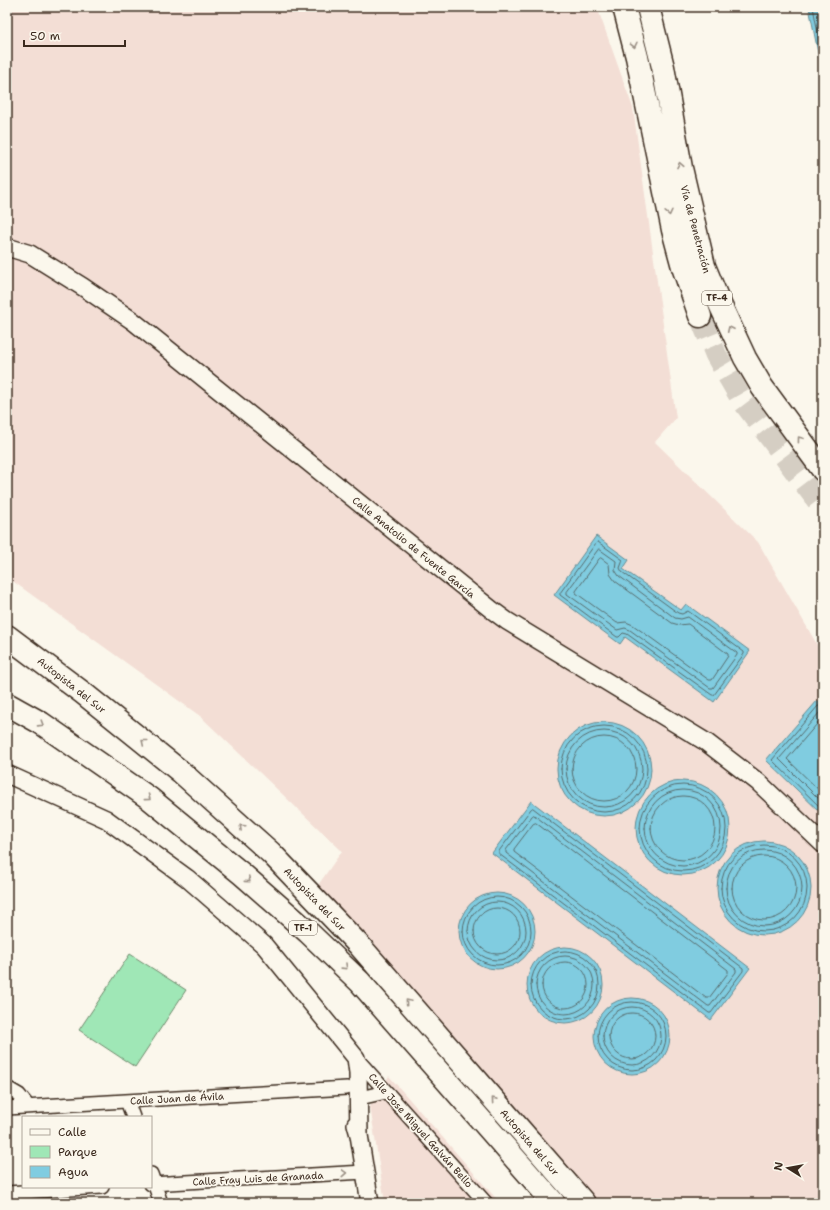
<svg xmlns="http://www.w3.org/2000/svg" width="830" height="1210" viewBox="0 0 830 1210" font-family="'Shantell Sans',sans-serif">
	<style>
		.built { fill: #f3ded5 }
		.green { fill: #9fe7b6; stroke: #6d886a }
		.water { fill: #80cce0; stroke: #648b92 }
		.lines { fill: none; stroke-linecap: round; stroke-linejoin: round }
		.shore { stroke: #576b6c; stroke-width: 1 }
		.trunk-tunnel { stroke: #d5cec3; stroke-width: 22; stroke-dasharray: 22 11; stroke-linecap: butt }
		.minor-casing { stroke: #3b2a1e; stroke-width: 16 }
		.tertiary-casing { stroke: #3b2a1e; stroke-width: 20 }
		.trunk-casing { stroke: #3b2a1e; stroke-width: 25 }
		.motorway-casing { stroke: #3b2a1e; stroke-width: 25 }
		.minor { stroke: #fbf7ec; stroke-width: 13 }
		.tertiary { stroke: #fbf7ec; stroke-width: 17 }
		.trunk { stroke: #fbf7ec; stroke-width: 22 }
		.motorway { stroke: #fbf7ec; stroke-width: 22 }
		.oneway { stroke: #9b9085 }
		.labels { text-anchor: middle; stroke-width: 3.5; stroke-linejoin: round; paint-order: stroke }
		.shield { fill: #fbf7ec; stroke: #75685c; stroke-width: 1 }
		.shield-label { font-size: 9px; font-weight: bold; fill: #3b2a1e }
		.street-label { font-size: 10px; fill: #3b2a1e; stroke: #fbf7ec }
	</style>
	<rect width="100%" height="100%" fill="#fbf7ec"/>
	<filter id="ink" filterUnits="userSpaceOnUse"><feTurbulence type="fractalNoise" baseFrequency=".025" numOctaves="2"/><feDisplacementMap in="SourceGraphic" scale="8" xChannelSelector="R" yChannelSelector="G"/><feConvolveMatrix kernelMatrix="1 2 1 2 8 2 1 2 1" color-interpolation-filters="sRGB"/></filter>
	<g filter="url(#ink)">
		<path class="built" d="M7,7H597L633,108L676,418L655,442L758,542L823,655V1203H596L493,1083L316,888L342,851L200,716L7,577Z
			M389,1076L500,1203H385L370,1106Z"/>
		<path class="green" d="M130,954L186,990L135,1067L79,1030Z"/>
		<path class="water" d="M809,7H823V78Z
			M596,536L629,560L623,569L681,610L686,604L750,651L714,702L625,637L620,644L554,595Z
			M817,701L823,702V815L766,760Z
			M557 769a47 47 0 1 1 94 0a47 47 0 1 1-94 0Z
			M636 828a47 47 0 1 1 94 0a47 47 0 1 1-94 0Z
			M531,801L750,968L711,1020L492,853Z
			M717 888a47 47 0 1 1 94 0a47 47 0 1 1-94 0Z
			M459 931a38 38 0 1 1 76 0a38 38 0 1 1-76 0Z
			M527 985a38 38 0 1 1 76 0a38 38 0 1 1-76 0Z
			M594 1036a38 38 0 1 1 76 0a38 38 0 1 1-76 0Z"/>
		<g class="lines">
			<path class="shore" d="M813,7L823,60
				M598,542L623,560L620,568L622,572L678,613L682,614L688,611L744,652V654L714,695H712L627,634L623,633L619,637H617L560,595V593L596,543Z
				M599,549L616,561L615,570L619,576L675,618L681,619L688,617L737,653V655L713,688H710L630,630L625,628L617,630L567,594V592Z
				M601,558L609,564L610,574L615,581L672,623L679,625L688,624L728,654V656L712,680H709L633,625L626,622L617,623L576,593V591L599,559Z
				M823,706H818L772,760L823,810
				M823,711L820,712L779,759L823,803
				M823,717L787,759L823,794
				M561 769a43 43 0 1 1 86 0a43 43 0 1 1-86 0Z
				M566 769a38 38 0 1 1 76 0a38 38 0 1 1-76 0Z
				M572 769a32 32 0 1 1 64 0a32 32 0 1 1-64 0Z
				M640 828a43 43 0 1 1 86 0a43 43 0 1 1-86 0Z
				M645 828a38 38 0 1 1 76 0a38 38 0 1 1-76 0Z
				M651 828a32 32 0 1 1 64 0a32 32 0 1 1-64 0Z
				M533,808L743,968V971L711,1013H709L499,854V851L531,809Z
				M534,815L736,969V972L710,1006H708L506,853V850L532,816Z
				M536,823L728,970V973L709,998H706L514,852V849L533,824Z
				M721 888a43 43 0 1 1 86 0a43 43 0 1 1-86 0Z
				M726 888a38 38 0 1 1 76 0a38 38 0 1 1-76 0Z
				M732 888a32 32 0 1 1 64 0a32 32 0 1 1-64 0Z
				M463 931a34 34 0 1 1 68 0a34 34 0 1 1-68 0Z
				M468 931a29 29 0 1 1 58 0a29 29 0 1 1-58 0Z
				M474 931a23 23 0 1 1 46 0a23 23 0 1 1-46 0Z
				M531 985a34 34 0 1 1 68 0a34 34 0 1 1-68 0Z
				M536 985a29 29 0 1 1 58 0a29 29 0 1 1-58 0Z
				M542 985a23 23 0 1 1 46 0a23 23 0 1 1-46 0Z
				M598 1036a34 34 0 1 1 68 0a34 34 0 1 1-68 0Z
				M603 1036a29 29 0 1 1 58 0a29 29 0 1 1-58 0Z
				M609 1036a23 23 0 1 1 46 0a23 23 0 1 1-46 0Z"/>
			<path class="trunk-tunnel" d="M700,316L716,355L742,400L823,508"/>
			<defs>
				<path id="minor" d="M356,1058L486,1203
					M7,1088L19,1095L28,1106
					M127,1101L133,1117
					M359,1102L364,1097L386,1092
					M7,1108L347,1088
					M151,1174L161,1203
					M151,1184L365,1172
					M7,1193L102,1187"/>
				<path id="tertiary" d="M7,247L30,254L83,287L133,321L492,610L507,621L706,742L758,782L823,844
					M7,774L106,819L187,878L264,945L356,1058L358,1073L359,1135
					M356,1124L359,1135L370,1203"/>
				<path id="trunk" d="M624,7L637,57L673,230L683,267L700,316
					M648,7L663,67L681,168L704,266L718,300L745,358L762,387L823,470"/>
				<path id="motorway" d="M7,636L83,693L181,772L271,853L359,945L584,1203
					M7,704L41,723L149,798L242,874L308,932L360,982L554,1203"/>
			</defs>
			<use href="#minor" class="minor-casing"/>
			<use href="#tertiary" class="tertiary-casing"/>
			<use href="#trunk" class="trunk-casing"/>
			<use href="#motorway" class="motorway-casing"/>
			<use href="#minor" class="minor"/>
			<use href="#tertiary" class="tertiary"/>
			<use href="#trunk" class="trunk"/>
			<use href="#motorway" class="motorway"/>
		</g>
		<defs><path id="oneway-chevron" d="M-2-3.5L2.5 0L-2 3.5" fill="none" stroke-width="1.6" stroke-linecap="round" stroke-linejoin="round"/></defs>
		<g class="oneway">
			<use href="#oneway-chevron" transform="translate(634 45) rotate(77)"/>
			<use href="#oneway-chevron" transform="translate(680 165) rotate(-101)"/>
			<use href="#oneway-chevron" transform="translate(669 213) rotate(77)"/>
			<use href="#oneway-chevron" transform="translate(730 329) rotate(-115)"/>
			<use href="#oneway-chevron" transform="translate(800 439) rotate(-127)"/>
			<use href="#oneway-chevron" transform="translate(41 724) rotate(32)"/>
			<use href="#oneway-chevron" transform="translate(144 742) rotate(-141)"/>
			<use href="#oneway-chevron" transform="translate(148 798) rotate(36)"/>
			<use href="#oneway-chevron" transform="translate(242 827) rotate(-138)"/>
			<use href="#oneway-chevron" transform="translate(248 880) rotate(41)"/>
			<use href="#oneway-chevron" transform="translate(345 967) rotate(44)"/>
			<use href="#oneway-chevron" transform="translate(408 1002) rotate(-131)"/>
			<use href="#oneway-chevron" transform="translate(494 1100) rotate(-131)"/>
			<use href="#oneway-chevron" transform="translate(344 1173) rotate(-3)"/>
		</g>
	</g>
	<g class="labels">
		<g class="shield">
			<rect x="702" y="291" width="30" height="14" rx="3"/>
			<rect x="289" y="921" width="28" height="14" rx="3"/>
		</g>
		<g class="shield-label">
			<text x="717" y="301">TF-4</text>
			<text x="303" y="931">TF-1</text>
		</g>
		<g class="street-label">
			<text transform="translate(696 229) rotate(75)" y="4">Vía de Penetración</text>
			<text transform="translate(414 547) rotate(39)" y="4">Calle Anatolio de Fuente García</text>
			<text transform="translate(72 685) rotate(38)" y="4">Autopista del Sur</text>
			<text transform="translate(315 899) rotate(46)" y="4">Autopista del Sur</text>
			<text transform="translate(177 1098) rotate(-3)" y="4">Calle Juan de Ávila</text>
			<text transform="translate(421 1130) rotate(48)" y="4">Calle Jose Miguel Galván Bello</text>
			<text transform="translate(530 1142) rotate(49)" y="4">Autopista del Sur</text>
			<text transform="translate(258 1178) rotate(-3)" y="4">Calle Fray Luis de Granada</text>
		</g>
	</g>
	<rect width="830" height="1210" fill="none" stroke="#fbf7ec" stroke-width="24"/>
	<rect x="12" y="12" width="806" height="1186" fill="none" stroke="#3b2a1e" stroke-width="1.5" filter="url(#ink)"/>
	<rect x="22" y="1116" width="130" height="72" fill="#fbf7ec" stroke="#aea59a"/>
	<rect x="30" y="1129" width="20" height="6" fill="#fbf7ec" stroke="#aea59a"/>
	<text x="58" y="1136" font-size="12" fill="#3b2a1e">Calle</text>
	<rect x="30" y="1146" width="20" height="12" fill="#9fe7b6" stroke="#aea59a"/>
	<text x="58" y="1156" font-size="12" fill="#3b2a1e">Parque</text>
	<rect x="30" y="1166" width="20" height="12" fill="#80cce0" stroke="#aea59a"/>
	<text x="58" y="1176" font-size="12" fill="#3b2a1e">Agua</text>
	<g transform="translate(788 1168) rotate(281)" stroke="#fbf7ec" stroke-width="3" paint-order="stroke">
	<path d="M0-3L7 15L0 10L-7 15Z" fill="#3b2a1e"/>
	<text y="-6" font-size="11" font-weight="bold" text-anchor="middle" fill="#3b2a1e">N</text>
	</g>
	<path d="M24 40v6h101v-6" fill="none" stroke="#3b2a1e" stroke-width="2"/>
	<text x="30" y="40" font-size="12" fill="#3b2a1e" stroke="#fbf7ec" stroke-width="3" paint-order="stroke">50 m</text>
</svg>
